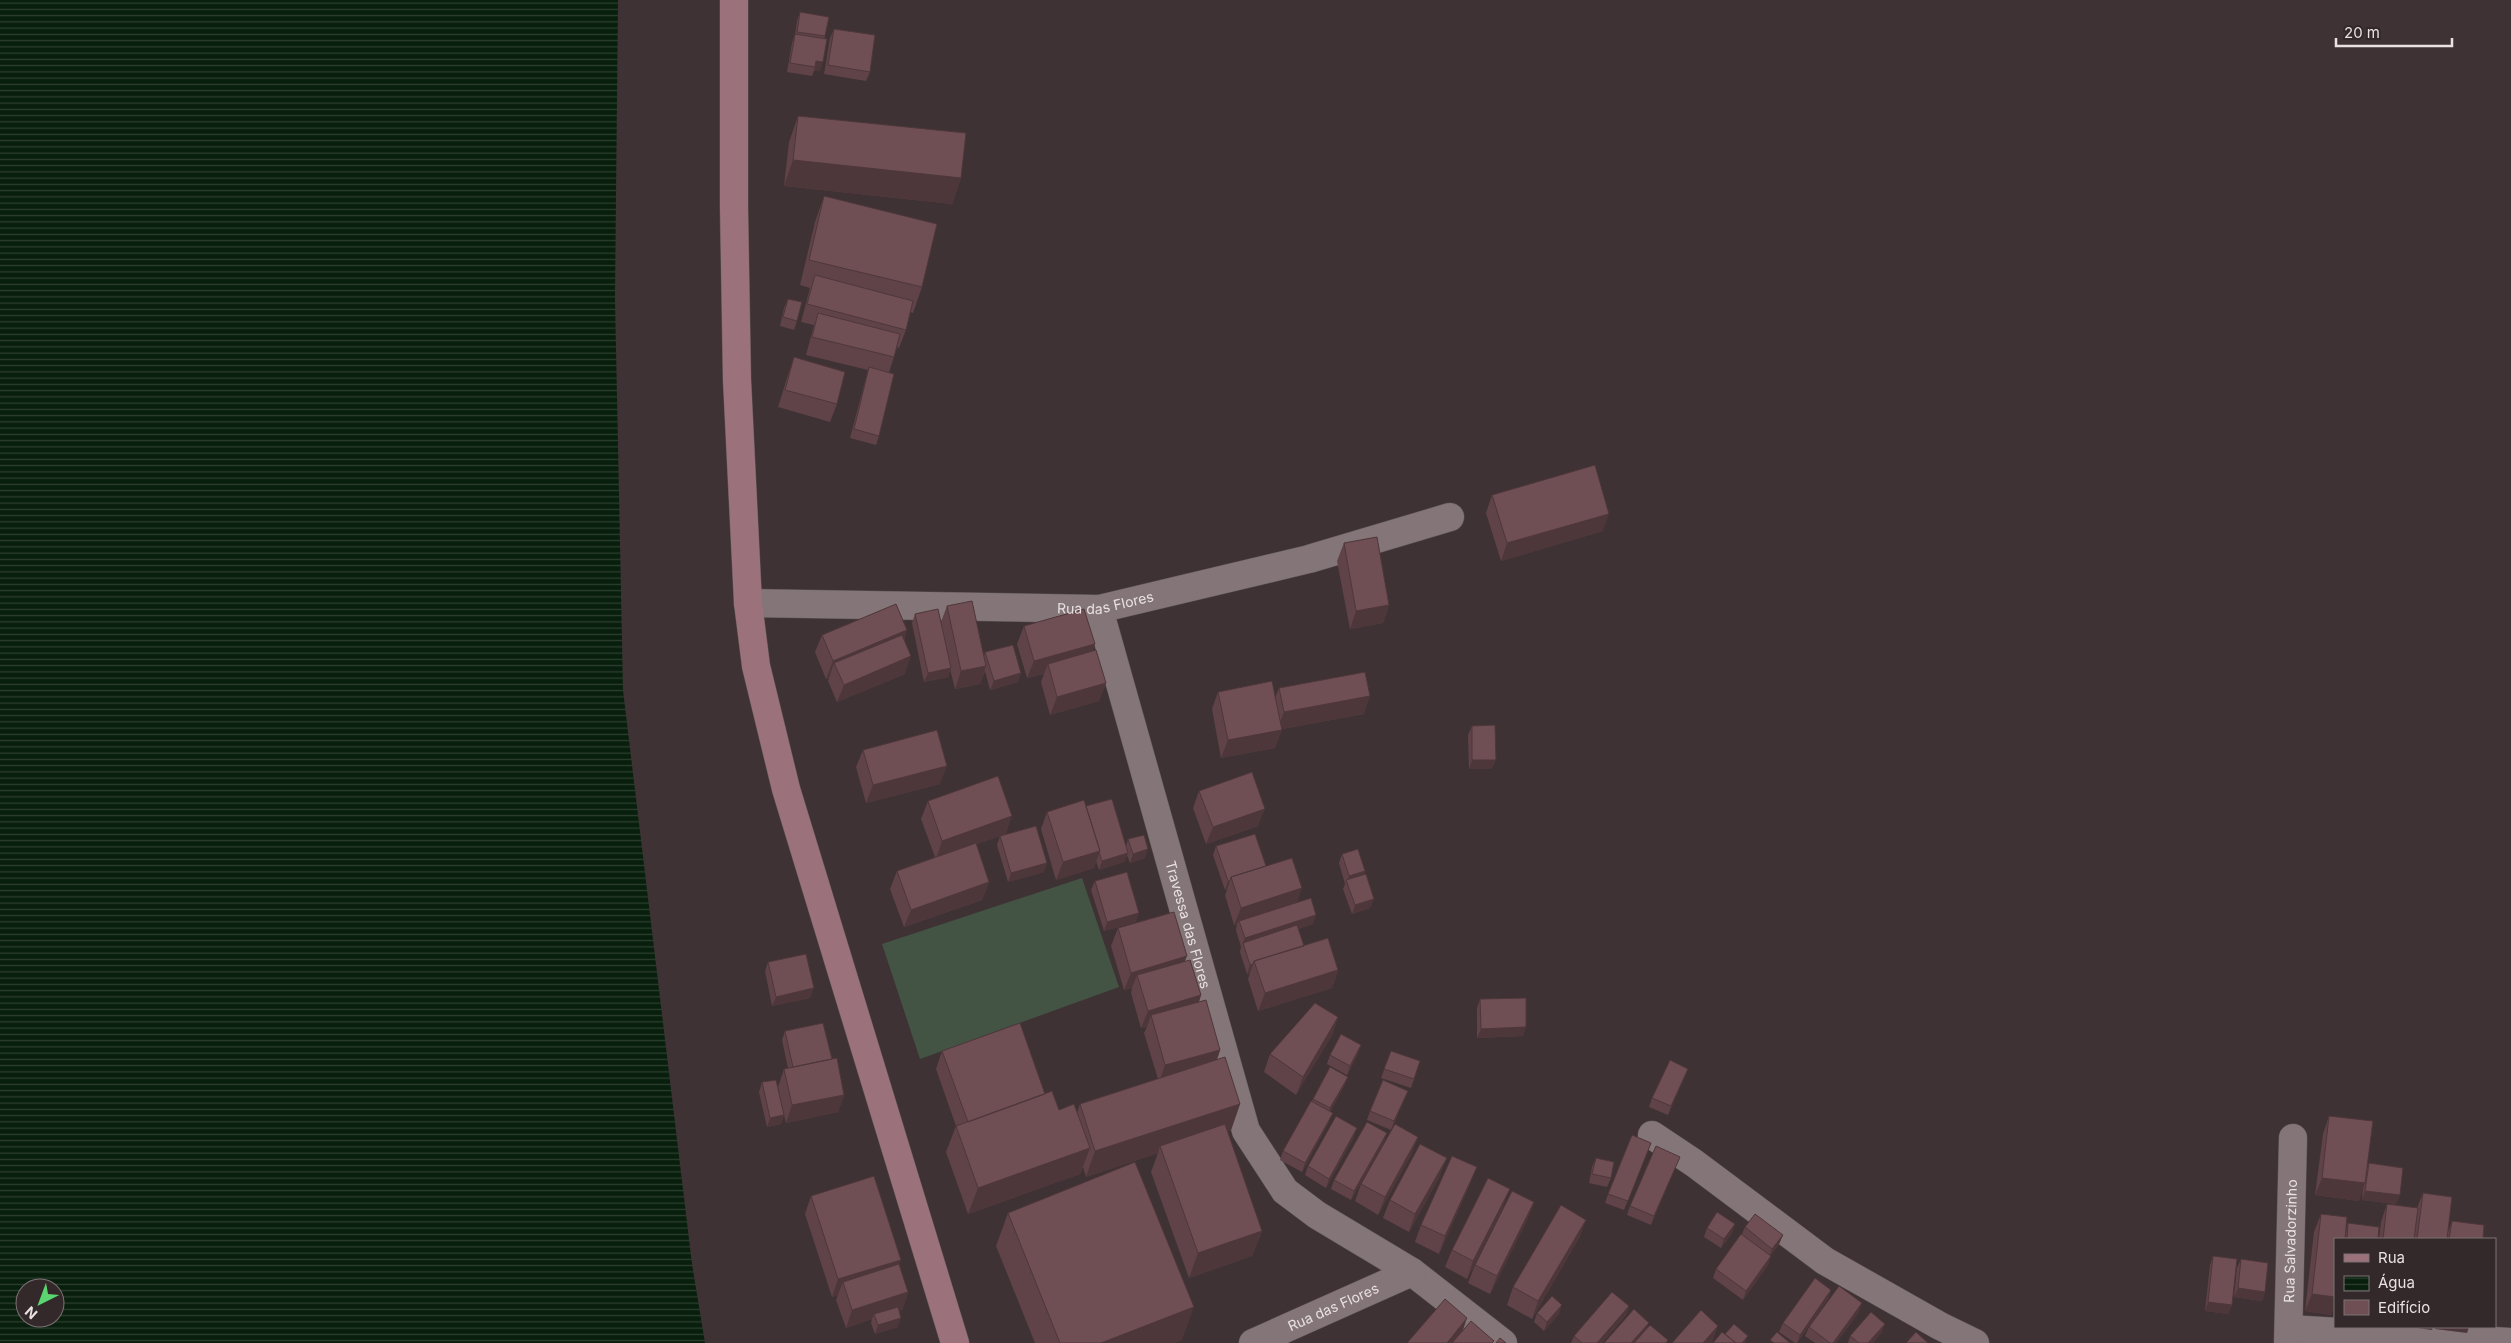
<svg xmlns="http://www.w3.org/2000/svg" width="2511" height="1343" viewBox="0 0 2511 1343" font-family="Inter,sans-serif">
	<style>
		.grass { fill: #435444 }
		.water { fill: url(#water-rules); fill-rule: evenodd }
		.lines { fill: none; stroke-linecap: round; stroke-linejoin: round }
		.minor-casing { stroke: #5b5153; stroke-width: 29 }
		.secondary-casing { stroke: #5b5153; stroke-width: 29 }
		.minor { stroke: #837578; stroke-width: 28 }
		.secondary { stroke: #9b717b; stroke-width: 28 }
		.wall { fill: #5f4348 }
		.shaded-wall { fill: #4e373b }
		.building { fill: #6f4e54; stroke: #4e373b }
		.labels { text-anchor: middle; stroke-width: 4; stroke-linejoin: round; paint-order: stroke }
		.street-label { font-size: 14px; fill: #e9e1e2; stroke: #33282a }
	</style>
	<defs>
		<pattern id="water-rules" width="6" height="5" patternUnits="userSpaceOnUse" patternTransform="scale(1.25)"><rect width="6" height="5" fill="#091f0d"/><path d="M0 2.5h6" fill="none" stroke="#2d3f30"/></pattern>
	</defs>
	<rect width="100%" height="100%" fill="#3e3234"/>
	<path class="grass" d="M1082,878L1119,987L920,1059L882,944Z"/>
	<path class="water" d="M0,0H618L615,299L623,690L692,1264L705,1343H0ZM25,1288H55V1318H25Z"/>
	<g class="lines">
		<defs>
			<g id="minor">
				<path id="s1" d="M748,603L1099,609L1309,559L1450,517"/>
				<path id="s2" d="M1099,609L1246,1131L1285,1191L1317,1215L1412,1272L1503,1343"/>
				<path d="M1652,1135L1694,1163L1825,1261L1940,1326L1975,1343"/>
				<path d="M2289,1329L2511,1342"/>
				<path id="s3" d="M1253,1343L1412,1272"/>
				<path id="s4" d="M2288,1343L2293,1138"/>
			</g>
			<path id="secondary" d="M734,0V207L737,380L748,603L756,666L786,789L955,1343"/>
		</defs>
		<use href="#minor" class="minor-casing"/>
		<use href="#secondary" class="secondary-casing"/>
		<use href="#minor" class="minor"/>
		<use href="#secondary" class="secondary"/>
	</g>
	<path class="wall" d="M800,12L825,36L820,71H814L812,76L787,72L792,43L795,34L797,21Z
		M834,29L870,72L866,81L824,74L830,38Z
		M798,116L961,178L952,204L784,186L789,142Z
		M824,196L922,287L913,313L910,312L906,330L899,348L897,347L894,357L889,372L879,436L876,445L850,438L868,370L806,355L814,325L801,322L810,288L800,285L815,222Z
		M788,299L797,321L794,330L780,326L784,308Z
		M794,357L837,404L830,422L778,407L788,375Z
		M1492,495L1603,531L1501,561L1486,513Z
		M1344,543L1389,605L1383,623L1350,629L1337,561Z
		M947,606L984,656L985,652L1018,682L990,690L985,671L980,684L955,689L950,669L948,677L924,682L912,623L915,614L941,622Z
		M1024,626L1095,644L1092,652L1106,683L1099,701L1050,715L1041,682L1044,674L1027,678L1017,644Z
		M907,630L904,640L905,674L837,702L828,681L829,678L826,679L815,652L822,635Z
		M1279,688L1364,714L1282,729L1275,748L1221,758L1212,709L1218,692L1275,698Z
		M1472,726L1492,769H1469L1468,735Z
		M863,750L940,784L866,803L856,767Z
		M1199,791L1258,826L1206,844L1193,808Z
		M928,801L1006,834L976,844L989,882L982,900L904,927L890,889L897,871L935,857L921,819Z
		M1086,806L1126,846L1128,839L1145,858L1130,863L1127,855L1124,862L1099,870L1096,861L1094,868L1056,880L1041,829L1047,812Z
		M1000,836L1044,872L1008,882L997,845Z
		M1216,846L1266,866L1297,902L1313,924L1298,929L1304,946L1338,970L1332,988L1258,1011L1248,979L1250,973L1247,974L1240,952L1241,947L1236,930L1237,924L1234,925L1225,895L1227,890H1225L1213,855Z
		M1342,854L1365,871L1364,874L1374,899L1370,908L1352,914L1343,889L1345,884L1339,863Z
		M1095,881L1136,922L1104,931L1091,890Z
		M1118,928L1185,961L1201,995L1199,1002L1220,1050L1217,1060L1240,1104L1231,1130L1227,1131L1262,1231L1252,1256L1189,1278L1151,1172L1158,1153L1086,1177L1083,1167L1080,1174L968,1214L946,1152L956,1126L936,1069L942,1051L1045,1094L1059,1110L1077,1113L1080,1104L1158,1079L1144,1033L1147,1027L1141,1028L1131,993L1132,988L1124,990L1111,946Z
		M768,962L810,998L772,1006L765,971Z
		M1480,999L1523,1036L1477,1038V1008Z
		M1338,1017L1332,1035L1296,1095L1264,1072L1270,1054Z
		M785,1031L832,1059L844,1095L838,1112L786,1123L784,1115L781,1124L767,1127L759,1092L762,1082L783,1111L778,1087L784,1069L788,1068L782,1040Z
		M1391,1051L1420,1061L1411,1088L1381,1078Z
		M1358,1054L1347,1075L1327,1064L1330,1055Z
		M1348,1077L1344,1086L1330,1112L1329,1122L1302,1172L1280,1160L1283,1151L1313,1099Z
		M1684,1078L1668,1115L1649,1107L1652,1098Z
		M1408,1091L1391,1130L1367,1120L1370,1111Z
		M2329,1116L2367,1168L2369,1163L2400,1195L2396,1204L2362,1200L2363,1187L2359,1201L2315,1195L2323,1134Z
		M1354,1137L1326,1188L1305,1175L1308,1166Z
		M1418,1137L1411,1155L1378,1215L1355,1201L1361,1184Z
		M1384,1142L1351,1200L1331,1189L1334,1180Z
		M1651,1143L1624,1210L1605,1203L1608,1194Z
		M1596,1158L1611,1178L1607,1187L1589,1183L1592,1167Z
		M1676,1166L1651,1225L1627,1215L1630,1206Z
		M1477,1167L1470,1184L1439,1254L1415,1242L1421,1225Z
		M1440,1176L1409,1232L1383,1218L1390,1200Z
		M2423,1193L2448,1232L2452,1221L2483,1239H2379L2381,1222L2387,1204L2417,1208Z
		M811,1196L901,1260L899,1264L908,1292L902,1310L899,1311L898,1327L875,1334L871,1323L872,1319L846,1328L836,1300L838,1295L832,1297L805,1214Z
		M1534,1202L1527,1220L1490,1294L1468,1283L1475,1265Z
		M1503,1207L1467,1279L1445,1267L1452,1250Z
		M1008,1213L1182,1340L1173,1343H1035L996,1246Z
		M2321,1214L2346,1231L2348,1223L2378,1239H2335V1318H2333L2334,1307L2331,1315L2305,1311L2314,1232Z
		M1586,1220L1579,1238L1532,1319L1507,1305L1513,1287Z
		M1745,1227L1783,1235L1779,1244L1771,1255L1768,1265L1743,1300L1713,1278L1716,1269L1742,1234Z
		M1707,1228L1732,1233L1721,1248L1704,1237Z
		M2213,1256L2232,1305L2228,1314L2205,1311L2210,1265Z
		M2241,1259L2265,1292L2262,1301L2234,1297L2237,1268Z
		M1831,1290L1828,1299L1797,1343H1795L1779,1332L1783,1323Z
		M1629,1306L1626,1315L1602,1343H1571L1574,1336Z
		M1859,1312L1836,1343H1815L1805,1336L1809,1327Z
		M1537,1313L1559,1314L1544,1331L1534,1322Z
		M1885,1324L1881,1333L1873,1343H1848L1850,1336Z"/>
	<path class="shaded-wall" d="M816,61L823,62L820,71H814Z
		M793,160L961,178L952,204L784,186Z
		M1609,514L1603,531L1501,561L1507,543Z
		M1389,605L1383,623L1350,629L1356,611Z
		M907,630L901,648L834,663L829,678L826,679L833,661Z
		M1095,644L1088,661L1048,664L1044,674L1027,678L1034,661Z
		M911,656L905,674L837,702L844,685Z
		M986,666L980,684L955,689L961,671Z
		M951,668L948,677L924,682L928,673Z
		M1021,673L1018,682L990,690L994,681Z
		M1106,683L1099,701L1050,715L1057,697Z
		M1370,696L1364,714L1277,730L1284,712Z
		M1282,730L1275,748L1221,758L1228,740Z
		M1472,760H1496L1492,769H1469Z
		M947,766L940,784L866,803L873,785Z
		M1265,809L1258,826L1206,844L1213,827Z
		M1012,816L1006,834L936,859L942,841Z
		M1148,849L1145,858L1130,863L1133,854Z
		M1100,851L1094,868L1056,880L1063,862Z
		M1128,853L1124,862L1099,870L1102,861Z
		M1047,863L1044,872L1008,882L1011,873Z
		M1365,871L1362,880L1347,882L1349,876Z
		M1228,881H1230L1227,890H1225Z
		M989,882L982,900L904,927L911,910Z
		M1302,888L1296,906L1239,921L1237,924L1234,925L1241,908Z
		M1374,899L1370,908L1352,914L1355,905Z
		M1139,913L1136,922L1104,931L1107,922Z
		M1316,915L1313,924L1244,946L1243,943L1241,947L1245,938Z
		M1187,956L1180,974L1137,975L1132,988L1124,990L1131,973Z
		M1253,964L1250,973L1247,974L1250,965Z
		M1338,970L1332,988L1258,1011L1265,993Z
		M814,988L810,998L772,1006L776,997Z
		M1201,995L1195,1013L1151,1015L1147,1027L1141,1028L1148,1011Z
		M1338,1017L1332,1035L1296,1095L1303,1077Z
		M1526,1027L1523,1036L1477,1038L1481,1029Z
		M1361,1045L1358,1054L1347,1075L1350,1066Z
		M1220,1050L1214,1068L1159,1083L1165,1065Z
		M1688,1069L1684,1078L1668,1115L1671,1106Z
		M1348,1077L1344,1086L1327,1117L1330,1108Z
		M1408,1091L1404,1100L1391,1130L1394,1121Z
		M844,1095L838,1112L786,1123L792,1105Z
		M1240,1104L1231,1130L1162,1152L1160,1146L1158,1153L1086,1177L1095,1151Z
		M1333,1113L1329,1122L1302,1172L1305,1163Z
		M784,1115L781,1124L767,1127L770,1118Z
		M1357,1128L1354,1137L1326,1188L1329,1179Z
		M1387,1133L1384,1142L1351,1200L1354,1191Z
		M1418,1137L1411,1155L1378,1215L1385,1197Z
		M1090,1148L1080,1174L968,1214L978,1188Z
		M1680,1157L1676,1166L1651,1225L1654,1216Z
		M1447,1158L1440,1176L1409,1232L1415,1214Z
		M1477,1167L1470,1184L1439,1254L1445,1236Z
		M2322,1178L2365,1183L2359,1201L2315,1195Z
		M1510,1189L1503,1207L1467,1279L1473,1261Z
		M2365,1191L2400,1195L2396,1204L2362,1200Z
		M1534,1202L1527,1220L1490,1294L1497,1276Z
		M1586,1220L1579,1238L1532,1319L1538,1301Z
		M1735,1224L1732,1233L1721,1248L1724,1239Z
		M1262,1231L1252,1256L1189,1278L1198,1253Z
		M1783,1235L1779,1244L1769,1258L1772,1249Z
		M1771,1256L1768,1265L1743,1300L1746,1291Z
		M901,1260L894,1277L843,1282L838,1295L832,1297L838,1279Z
		M2238,1288L2265,1292L2262,1301L2234,1297Z
		M1831,1290L1828,1299L1797,1343L1800,1335Z
		M908,1292L902,1310L876,1318L874,1314L872,1319L846,1328L852,1310Z
		M2312,1294L2335,1297V1305L2331,1315L2305,1311Z
		M2208,1302L2232,1305L2228,1314L2205,1311Z
		M1862,1303L1859,1312L1836,1343H1833Z
		M1562,1305L1559,1314L1544,1331L1547,1322Z
		M1629,1306L1626,1315L1602,1343H1597Z
		M1194,1307L1182,1340L1173,1343H1101Z
		M901,1318L898,1327L875,1334L878,1325Z
		M1467,1318L1461,1336L1455,1343H1447Z
		M1649,1323L1645,1332L1635,1343H1631Z
		M1885,1324L1881,1333L1873,1343H1868Z
		M1718,1326L1712,1343H1703Z
		M2410,1327H2433L2432,1330Z
		M2435,1327H2469L2467,1333L2435,1329Z
		M1748,1336L1745,1343H1742Z"/>
	<path class="building" d="M800,12L829,17L825,36L797,32Z
		M834,29L875,35L870,72L828,65Z
		M795,34L827,39L823,62L816,61L815,67L790,63Z
		M798,116L966,133L961,178L793,160Z
		M824,196L937,224L922,287L809,260Z
		M815,275L913,301L906,330L807,304Z
		M788,299L802,302L797,321L783,317Z
		M818,313L900,334L894,357L812,337Z
		M794,357L845,372L837,404L785,390Z
		M869,367L894,374L879,436L854,429Z
		M1595,465L1609,514L1507,543L1492,495Z
		M1377,537L1389,605L1356,611L1344,543Z
		M972,601L986,666L961,671L947,606Z
		M896,604L907,630L833,661L822,635Z
		M938,609L951,668L928,673L915,614Z
		M1084,609L1095,644L1034,661L1024,626Z
		M902,635L911,656L844,685L834,663Z
		M1013,645L1021,673L994,681L985,652Z
		M1096,650L1106,683L1057,697L1048,664Z
		M1365,672L1370,696L1284,712L1279,688Z
		M1272,681L1282,730L1228,740L1218,692Z
		M1495,725L1496,760H1472V726Z
		M937,730L947,766L873,785L863,750Z
		M1252,772L1265,809L1213,827L1199,791Z
		M998,776L1012,816L942,841L928,801Z
		M1112,799L1128,853L1102,861L1099,852L1100,851L1086,806Z
		M1084,800L1100,851L1063,862L1047,812Z
		M1036,826L1047,863L1011,873L1000,836Z
		M1255,834L1266,866L1231,877L1230,881H1228L1216,846Z
		M1144,835L1148,849L1133,854L1128,839Z
		M976,843L989,882L911,910L897,871Z
		M1358,849L1365,871L1349,876L1342,854Z
		M1292,858L1302,888L1241,908L1231,877Z
		M1127,872L1139,913L1107,922L1095,881Z
		M1366,874L1374,899L1355,905L1346,880Z
		M1311,898L1316,915L1245,938L1239,921Z
		M1174,912L1187,956L1131,973L1118,928Z
		M1297,925L1304,946L1254,961L1253,964L1250,965L1243,943Z
		M1328,938L1338,970L1265,993L1254,961Z
		M806,954L814,988L776,997L768,962Z
		M1190,960L1201,995L1148,1011L1137,975Z
		M1526,998V1027L1481,1029L1480,999Z
		M1206,1000L1220,1050L1165,1065L1151,1015Z
		M1315,1003L1338,1017L1303,1077L1270,1054Z
		M823,1023L832,1059L793,1067L785,1031Z
		M1020,1023L1045,1094L968,1122L942,1051Z
		M1341,1034L1361,1045L1350,1066L1330,1055Z
		M1391,1051L1420,1061L1414,1079L1384,1069Z
		M1225,1057L1240,1104L1095,1151L1080,1104Z
		M837,1058L844,1095L792,1105L784,1069Z
		M1670,1060L1688,1069L1671,1106L1652,1098Z
		M1330,1067L1348,1077L1330,1108L1313,1099Z
		M776,1080L784,1115L770,1118L762,1082Z
		M1383,1080L1408,1091L1394,1121L1370,1111Z
		M1052,1091L1059,1110L1074,1104L1090,1148L978,1188L956,1126Z
		M1311,1101L1333,1113L1305,1163L1283,1151Z
		M1336,1116L1357,1128L1329,1179L1308,1166Z
		M2329,1116L2373,1121L2365,1183L2322,1178Z
		M1367,1122L1387,1133L1354,1191L1334,1180Z
		M1225,1124L1262,1231L1198,1253L1160,1146Z
		M1395,1124L1418,1137L1385,1197L1361,1184Z
		M1632,1135L1651,1143L1628,1201L1608,1194Z
		M1420,1144L1447,1158L1415,1214L1390,1200Z
		M1656,1146L1680,1157L1654,1216L1630,1206Z
		M1452,1156L1477,1167L1445,1236L1421,1225Z
		M1596,1158L1614,1162L1611,1178L1592,1174Z
		M1135,1162L1194,1307L1101,1343H1060L1008,1213Z
		M2369,1163L2403,1168L2400,1195L2365,1191Z
		M874,1176L901,1260L838,1279L811,1196Z
		M1488,1178L1510,1189L1473,1261L1452,1250Z
		M1512,1191L1534,1202L1497,1276L1475,1265Z
		M2423,1193L2452,1197L2447,1239H2417Z
		M2387,1204L2418,1208L2414,1239H2383Z
		M1561,1205L1586,1220L1538,1301L1513,1287Z
		M1717,1212L1735,1224L1724,1239L1707,1228Z
		M1755,1214L1783,1235L1772,1249L1745,1227Z
		M2321,1214L2347,1217L2345,1239H2335V1297L2312,1294Z
		M2452,1221L2484,1225L2483,1239H2449Z
		M2348,1223L2379,1227L2378,1239H2347Z
		M1741,1234L1771,1256L1746,1291L1716,1269Z
		M2213,1256L2237,1259L2232,1305L2208,1302Z
		M2241,1259L2268,1263L2265,1292L2238,1288Z
		M899,1264L908,1292L852,1310L843,1282Z
		M1815,1278L1831,1290L1800,1335L1783,1323Z
		M1839,1286L1862,1303L1833,1343H1830L1809,1327Z
		M1612,1292L1629,1306L1597,1343H1582L1574,1336Z
		M1552,1296L1562,1305L1547,1322L1537,1313Z
		M1445,1299L1467,1318L1447,1343H1407Z
		M898,1307L901,1318L878,1325L874,1314Z
		M1634,1309L1649,1323L1631,1343H1604Z
		M1701,1310L1718,1326L1703,1343H1672Z
		M1871,1312L1885,1324L1868,1343H1859L1850,1336Z
		M1471,1321L1494,1341L1492,1343H1452Z
		M1734,1324L1748,1336L1742,1343H1736L1725,1334Z
		M1650,1325L1668,1340L1666,1343H1634Z
		M1722,1332L1736,1343H1713Z
		M1777,1332L1790,1343H1774L1770,1340Z
		M1916,1332L1928,1343H1906Z
		M1500,1338L1506,1343H1496Z"/>
	<g class="labels">
		<g class="street-label">
			<text dy="5" stroke="none"><textPath href="#s1" startOffset="358">Rua das Flores</textPath></text>
			<text dy="5" stroke="none"><textPath href="#s2" startOffset="328">Travessa das Flores</textPath></text>
			<text dy="5" stroke="none"><textPath href="#s4" startOffset="102">Rua Salvadorzinho</textPath></text>
			<text dy="5" stroke="none"><textPath href="#s3" startOffset="88">Rua das Flores</textPath></text>
		</g>
	</g>
	<rect x="2334" y="1238" width="162" height="90" fill="#33282a" stroke="#7c7274"/>
	<rect x="2344" y="1254" width="25" height="8" fill="#9b717b" stroke="#7c7274"/>
	<text x="2378" y="1263" font-size="15" fill="#e9e1e2">Rua</text>
	<rect x="2344" y="1276" width="25" height="15" fill="url(#water-rules)" stroke="#7c7274"/>
	<text x="2378" y="1288" font-size="15" fill="#e9e1e2">Água</text>
	<rect x="2344" y="1300" width="25" height="15" fill="#6f4e54" stroke="#7c7274"/>
	<text x="2378" y="1313" font-size="15" fill="#e9e1e2">Edifício</text>
	<g transform="translate(40 1303) rotate(222)"><circle r="24" fill="#33282a" stroke="#7c7274"/>
	<path d="M0-4L9 19L0 12L-9 19Z" fill="#5ad56f"/>
	<text y="-8" font-size="14" font-weight="bold" text-anchor="middle" fill="#e9e1e2">N</text>
	</g>
	<path d="M2336 38v8h116v-8" fill="none" stroke="#e9e1e2" stroke-width="2.5"/>
	<text x="2344" y="38" font-size="15" fill="#e9e1e2" stroke="#33282a" stroke-width="4" paint-order="stroke">20 m</text>
</svg>
